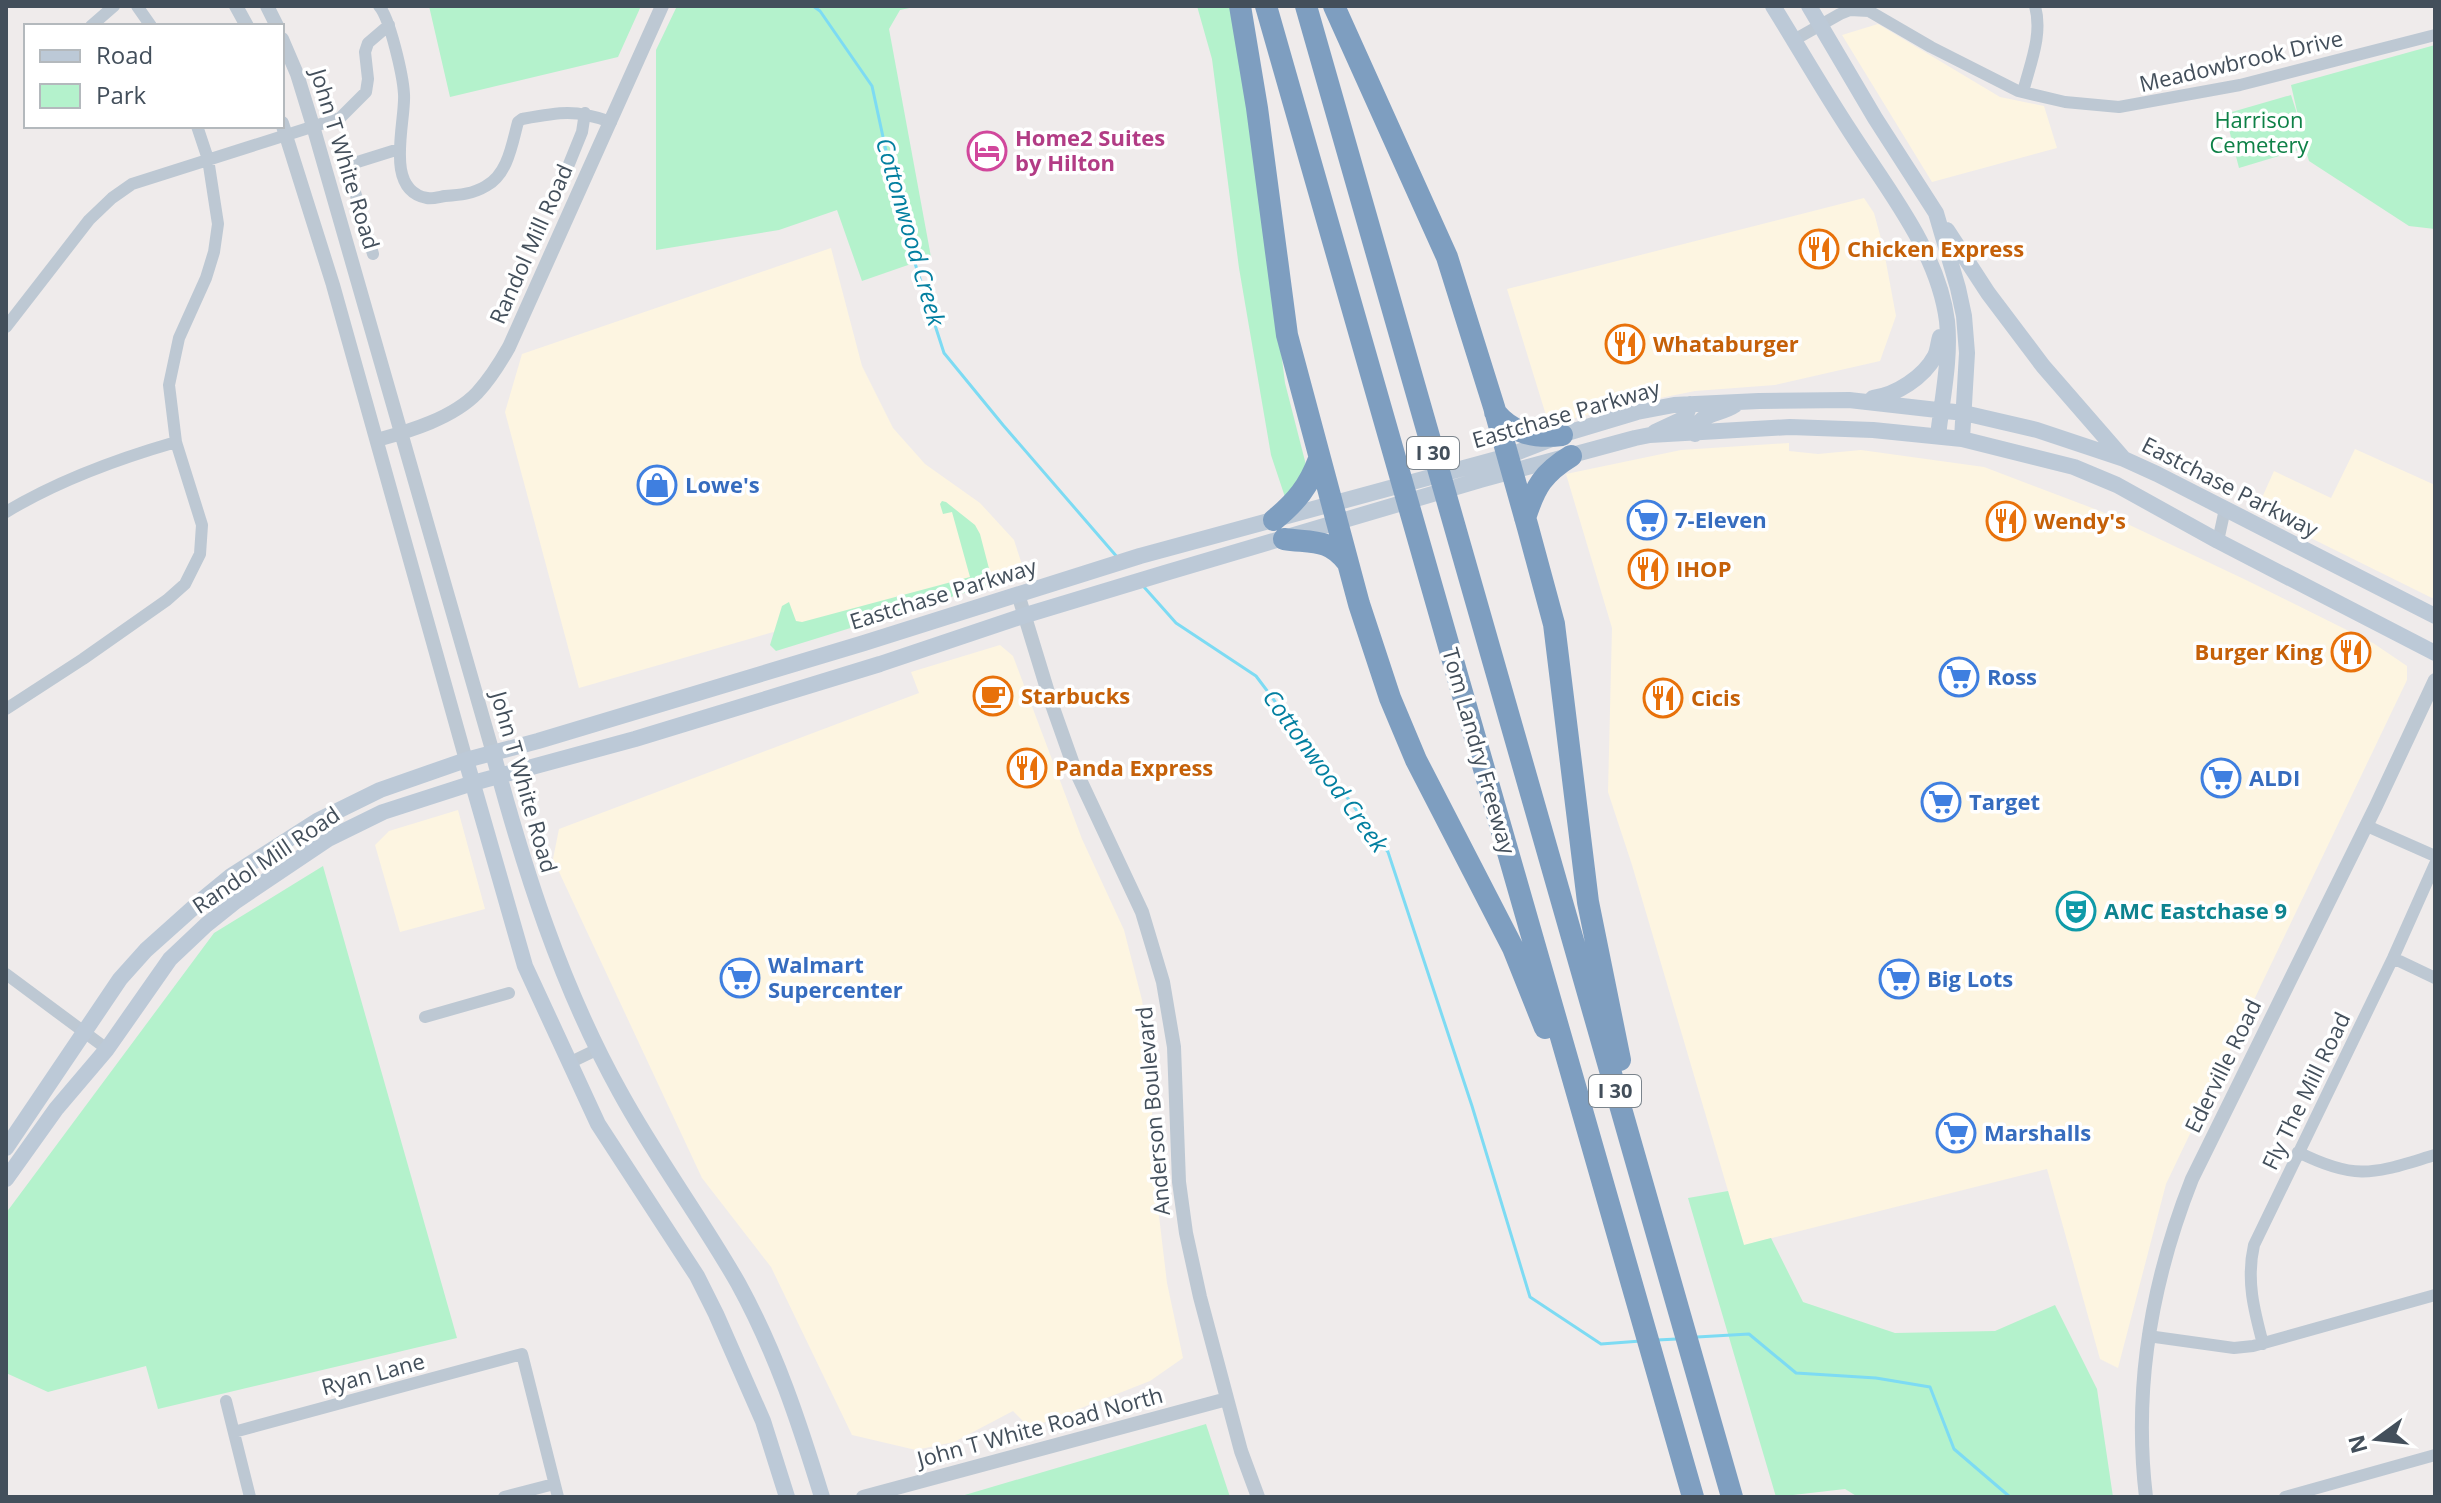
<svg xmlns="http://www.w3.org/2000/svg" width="2441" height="1503" viewBox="0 0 2441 1503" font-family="'Open Sans',sans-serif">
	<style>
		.commercial { fill: #fdf5e1 }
		.green { fill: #b4f2cc }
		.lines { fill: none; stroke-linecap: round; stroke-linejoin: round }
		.stream { stroke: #7ddbf3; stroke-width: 3 }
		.minor { stroke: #bdc8d3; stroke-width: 12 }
		.tertiary { stroke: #bdc8d3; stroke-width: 14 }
		.secondary { stroke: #bcc9d7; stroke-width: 16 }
		.motorway { stroke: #7e9ec0; stroke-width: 22 }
		.labels { text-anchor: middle; stroke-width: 7; stroke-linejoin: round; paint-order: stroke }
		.shield { fill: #fff; stroke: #7b848c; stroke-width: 2 }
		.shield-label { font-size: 20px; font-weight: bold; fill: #434f5b }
		.street-label { font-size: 22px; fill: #434f5b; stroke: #fff }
		.park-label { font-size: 22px; fill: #0e8147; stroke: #fff }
		.hotel-label { font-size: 22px; font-weight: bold; fill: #b23c85; stroke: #fff; text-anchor: start }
		.food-label { font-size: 22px; font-weight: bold; fill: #c56008; stroke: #fff; text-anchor: start }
		.shop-label { font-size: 22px; font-weight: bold; fill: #366cbe; stroke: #fff; text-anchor: start }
		.culture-label { font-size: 22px; font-weight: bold; fill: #0d838f; stroke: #fff; text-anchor: start }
		.water-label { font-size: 24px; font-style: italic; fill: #027fa0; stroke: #fff }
	</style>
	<rect width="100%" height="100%" fill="#efebeb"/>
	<path class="commercial" d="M1878,24L2000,97L2044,106L2057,148L1932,182L1842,35Z
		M1864,198L1874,213L1883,246L1896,316L1880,361L1775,385L1695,391L1621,406L1549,425L1507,289Z
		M831,248L862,366L893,428L925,464L980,503L1014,540L1025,574L791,627L579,688L505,412L522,354Z
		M1789,443V451L1818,454L1861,450L1984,467L2100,511L2246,580L2373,643L2407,666V680L2394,707L2166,1184L2118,1368L2100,1359L2047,1169L1744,1245L1632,865L1608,792L1612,628L1566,474L1681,450Z
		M2355,449L2435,485V597L2432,598L2256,511L2274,471L2331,498Z
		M1000,645L1013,656L1082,839L1124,930L1142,1000L1153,1077L1152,1117L1159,1216L1167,1283L1183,1358L1150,1381L1030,1428L1013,1411L954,1442L916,1450L852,1435L771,1267L702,1178L553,859L559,829L919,693L911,672Z
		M458,810L485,909L400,932L375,845L389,831Z"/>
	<path class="green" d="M429,6H641L618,57L450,97Z
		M677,6H919L900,10L889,29L931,257L862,281L837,210L779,230L656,250V50Z
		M1197,6H1231L1247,79L1285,383L1306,465L1287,503L1271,455L1239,268L1212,59Z
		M2435,45V229L2409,226L2309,161L2305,148L2239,168L2225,114L2291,95L2299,120L2291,85Z
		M942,501L946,502L975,525L980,534L993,584L776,651L770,645L782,606L789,602L796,621L802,622L970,577L952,512L943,514L940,504Z
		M323,866L457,1338L158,1409L146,1366L48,1392L6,1373V1213L214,933Z
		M1728,1191L1744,1245L1771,1238L1803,1302L1895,1333L1995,1331L2055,1305L2097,1389L2113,1497H1858L1845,1489L1776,1497L1688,1198Z
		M1206,1424L1230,1497H958Z"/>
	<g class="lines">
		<path class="stream" d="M813,6L820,11L872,86L901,220L944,353L1003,425L1118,558
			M1144,587L1176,623L1256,676L1388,852L1472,1106L1530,1297L1601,1344L1641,1341
			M1697,1337L1749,1334L1796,1373L1876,1378L1930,1387L1954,1449L2010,1497
			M1657,1340L1677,1339"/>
		<path class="minor" d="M137,6L151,26
			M379,6C390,18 403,76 404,94C406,122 383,190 427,198C432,199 439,197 445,196C459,195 473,194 486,186C508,174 512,144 518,122L522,119C560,112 575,109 611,122
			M91,26L114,6
			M1794,40L1840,14L1850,10L1869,11L1931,47L2018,91L2065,102L2119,107L2240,85L2435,35
			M2023,92C2030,64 2043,35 2035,6
			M552,206L582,132L585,113
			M373,254L348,168L351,164L399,149
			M6,327L89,220L112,198L132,184L340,118L366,92L368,79L365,52L368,43L389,25
			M6,512C59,480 117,459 176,442
			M2218,541L2225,509
			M6,709L83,659L167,600L185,584L200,554L202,525L176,442L169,385L179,338L206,278L214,252L218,224L208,159L197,126
			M2367,826L2435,856
			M2393,958L2435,978
			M6,974L107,1049
			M425,1017L509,993
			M569,1063L598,1049
			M2298,1152C2358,1182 2374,1173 2435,1155
			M2148,1336L2234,1348L2253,1346L2435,1295
			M2263,1344C2254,1310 2246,1280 2254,1245L2393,958L2435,864
			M226,1401L250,1497
			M234,1432L522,1354L558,1497
			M504,1497L554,1484
			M2285,1497L2435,1455"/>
		<path class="tertiary" d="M236,6L247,26
			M267,6L277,26
			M282,39L297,74L313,126L493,753
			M282,123L333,285L466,760
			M377,440C410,431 453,418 477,393C490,379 500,363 509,347L662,6
			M1018,594L1051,702L1074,767L1142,912L1163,982L1174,1047L1179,1182L1186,1233L1200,1297L1241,1451L1258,1497
			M863,1497L1227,1399
			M2146,1497C2133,1388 2152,1280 2192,1179L2376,806L2435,680"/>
		<path class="secondary" d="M1773,6C1799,48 1823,90 1850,131C1887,189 1938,251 1947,321C1951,358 1942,399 1938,436
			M1809,6L1875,118L1936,213L1958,288L1964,316L1967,353L1962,439
			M1947,230L1988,293L2043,366L2123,458
			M1873,398C1896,395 1924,377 1935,356C1938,350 1938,343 1940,337
			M1655,432L1685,418L1690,404
			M1695,434C1696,412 1719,416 1735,405
			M493,753C524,869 561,986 620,1092C656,1158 701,1218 738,1283C776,1352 799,1422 822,1497
			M466,760L525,966L598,1124L697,1276L716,1314L763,1421L787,1497
			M6,1148L120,979L146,950L203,899L231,876L317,821L380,790L466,760L538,741L864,643L1140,556L1508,456L1567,433L1637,412L1674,405L1759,401L1849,400L1964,413L2037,430L2124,459L2157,474L2435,616
			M6,1179L56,1109L107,1049L170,959L206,925L236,901L328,839L383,812L473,783L635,739L880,664L1026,615L1165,573L1480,480L1635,438L1650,435L1790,427L1873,430L1962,439L2074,467L2117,485L2218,541L2435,653"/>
		<path class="motorway" d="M1240,6L1257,108L1287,335L1359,604L1390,698L1416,760L1513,948L1545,1028
			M1266,6C1406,504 1552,999 1693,1497
			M1306,6L1732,1497
			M1334,6L1447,257L1494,407L1528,528L1554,624L1588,902L1620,1060
			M1495,412C1513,434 1535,438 1562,435
			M1525,518C1535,487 1543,473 1571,456
			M1274,520C1296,502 1309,486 1319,459
			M1284,539C1311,543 1329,538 1347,562"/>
	</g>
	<defs>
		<symbol id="hotel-ring" viewBox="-11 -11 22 22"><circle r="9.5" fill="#fff" stroke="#d1479c" stroke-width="1.5"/><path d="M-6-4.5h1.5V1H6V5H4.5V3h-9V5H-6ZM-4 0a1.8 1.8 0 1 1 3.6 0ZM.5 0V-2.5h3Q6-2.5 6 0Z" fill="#d1479c"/></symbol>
		<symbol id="restaurant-ring" viewBox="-11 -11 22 22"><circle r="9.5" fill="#fff" stroke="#e8710a" stroke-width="1.5"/><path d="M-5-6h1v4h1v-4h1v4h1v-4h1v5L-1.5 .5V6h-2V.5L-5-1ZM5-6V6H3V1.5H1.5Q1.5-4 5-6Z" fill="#e8710a"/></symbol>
		<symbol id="shop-ring" viewBox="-11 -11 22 22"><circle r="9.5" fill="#fff" stroke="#3f7fe0" stroke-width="1.5"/><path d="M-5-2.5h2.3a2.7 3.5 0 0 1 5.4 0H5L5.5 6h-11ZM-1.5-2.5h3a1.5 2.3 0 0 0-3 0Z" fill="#3f7fe0"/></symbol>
		<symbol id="supermarket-ring" viewBox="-11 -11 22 22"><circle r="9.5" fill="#fff" stroke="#3f7fe0" stroke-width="1.5"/><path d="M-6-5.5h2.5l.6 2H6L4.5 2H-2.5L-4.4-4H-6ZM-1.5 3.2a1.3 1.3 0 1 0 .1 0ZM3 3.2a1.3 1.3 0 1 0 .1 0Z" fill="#3f7fe0"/></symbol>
		<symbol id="cafe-ring" viewBox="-11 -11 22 22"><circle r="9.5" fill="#fff" stroke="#e8710a" stroke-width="1.5"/><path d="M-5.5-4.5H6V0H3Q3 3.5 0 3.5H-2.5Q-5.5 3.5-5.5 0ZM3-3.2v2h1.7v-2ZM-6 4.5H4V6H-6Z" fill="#e8710a"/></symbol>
		<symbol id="theatre-ring" viewBox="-11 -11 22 22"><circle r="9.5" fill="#fff" stroke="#0f9aa8" stroke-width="1.5"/><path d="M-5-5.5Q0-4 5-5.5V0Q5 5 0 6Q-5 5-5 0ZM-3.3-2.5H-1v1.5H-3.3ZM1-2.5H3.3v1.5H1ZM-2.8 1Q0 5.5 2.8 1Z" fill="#0f9aa8"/></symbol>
	</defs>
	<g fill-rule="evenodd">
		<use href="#hotel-ring" x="965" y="129" width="44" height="44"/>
		<use href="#restaurant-ring" x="1797" y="227" width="44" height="44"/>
		<use href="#restaurant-ring" x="1603" y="322" width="44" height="44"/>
		<use href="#shop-ring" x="635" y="463" width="44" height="44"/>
		<use href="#supermarket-ring" x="1625" y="498" width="44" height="44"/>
		<use href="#restaurant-ring" x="1984" y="499" width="44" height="44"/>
		<use href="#restaurant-ring" x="1626" y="547" width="44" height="44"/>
		<use href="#restaurant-ring" x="2329" y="630" width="44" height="44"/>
		<use href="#supermarket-ring" x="1937" y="655" width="44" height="44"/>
		<use href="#cafe-ring" x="971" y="674" width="44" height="44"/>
		<use href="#restaurant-ring" x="1641" y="676" width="44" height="44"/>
		<use href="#restaurant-ring" x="1005" y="746" width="44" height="44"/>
		<use href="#supermarket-ring" x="2199" y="756" width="44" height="44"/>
		<use href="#supermarket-ring" x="1919" y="780" width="44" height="44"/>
		<use href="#theatre-ring" x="2054" y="889" width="44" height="44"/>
		<use href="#supermarket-ring" x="718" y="956" width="44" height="44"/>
		<use href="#supermarket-ring" x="1877" y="957" width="44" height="44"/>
		<use href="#supermarket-ring" x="1934" y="1111" width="44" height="44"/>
	</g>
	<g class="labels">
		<g class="shield">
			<rect x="1407" y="437" width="52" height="32" rx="6"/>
			<rect x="1589" y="1075" width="52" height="32" rx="6"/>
		</g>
		<g class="shield-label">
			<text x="1433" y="460">I 30</text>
			<text x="1615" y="1098">I 30</text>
		</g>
		<g class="street-label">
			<text transform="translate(2241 61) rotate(-13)" y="8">Meadowbrook Drive</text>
			<text transform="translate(345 159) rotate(73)" y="8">John T White Road</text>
			<text transform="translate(531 244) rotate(-66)" y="8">Randol Mill Road</text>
			<text transform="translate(1566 414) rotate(-16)" y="8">Eastchase Parkway</text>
			<text transform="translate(2230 487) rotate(27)" y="8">Eastchase Parkway</text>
			<text transform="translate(943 594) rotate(-17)" y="8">Eastchase Parkway</text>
			<text transform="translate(1479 751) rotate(74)" y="8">Tom Landry Freeway</text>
			<text transform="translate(524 782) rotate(74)" y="8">John T White Road</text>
			<text transform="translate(266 860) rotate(-34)" y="8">Randol Mill Road</text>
			<text transform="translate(2223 1066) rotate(-64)" y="8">Ederville Road</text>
			<text transform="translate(2306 1091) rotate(-64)" y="8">Fly The Mill Road</text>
			<text transform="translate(1153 1111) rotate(-95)" y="8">Anderson Boulevard</text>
			<text transform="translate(373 1374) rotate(-15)" y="8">Ryan Lane</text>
			<text transform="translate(1040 1427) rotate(-15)" y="8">John T White Road North</text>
		</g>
		<g class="park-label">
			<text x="2259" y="128">Harrison<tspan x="2259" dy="25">Cemetery</tspan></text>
		</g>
		<g class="hotel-label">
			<text x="1015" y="146">Home2 Suites<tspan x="1015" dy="25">by Hilton</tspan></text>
		</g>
		<g class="food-label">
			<text x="1847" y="257">Chicken Express</text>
			<text x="1653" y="352">Whataburger</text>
			<text x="2034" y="529">Wendy's</text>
			<text x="1676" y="577">IHOP</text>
			<text x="2323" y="660" text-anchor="end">Burger King</text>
			<text x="1021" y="704">Starbucks</text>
			<text x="1691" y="706">Cicis</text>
			<text x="1055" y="776">Panda Express</text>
		</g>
		<g class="shop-label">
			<text x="685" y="493">Lowe's</text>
			<text x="1675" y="528">7-Eleven</text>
			<text x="1987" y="685">Ross</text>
			<text x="2249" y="786">ALDI</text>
			<text x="1969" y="810">Target</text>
			<text x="768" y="973">Walmart<tspan x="768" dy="25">Supercenter</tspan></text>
			<text x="1927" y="987">Big Lots</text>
			<text x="1984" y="1141">Marshalls</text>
		</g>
		<g class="culture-label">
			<text x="2104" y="919">AMC Eastchase 9</text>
		</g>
		<g class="water-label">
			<text transform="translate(910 232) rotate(74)" y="8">Cottonwood Creek</text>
			<text transform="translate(1325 771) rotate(54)" y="8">Cottonwood Creek</text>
		</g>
	</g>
	<rect width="2441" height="1503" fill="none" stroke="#434f5b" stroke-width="16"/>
	<rect x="24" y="24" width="260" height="104" fill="#ffffff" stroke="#b4b9bd" stroke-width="2"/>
	<rect x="40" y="50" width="40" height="12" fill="#bcc9d7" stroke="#b4b9bd" stroke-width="2"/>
	<text x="96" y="64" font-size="24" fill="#434f5b">Road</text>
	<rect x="40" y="84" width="40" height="24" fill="#b4f2cc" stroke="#b4b9bd" stroke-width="2"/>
	<text x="96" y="104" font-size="24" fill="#434f5b">Park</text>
	<g transform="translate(2377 1439) rotate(255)" stroke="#ffffff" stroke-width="6" paint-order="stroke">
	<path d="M0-6L14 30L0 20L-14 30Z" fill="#434f5b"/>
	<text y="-12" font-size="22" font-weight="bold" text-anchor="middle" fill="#434f5b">N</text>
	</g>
</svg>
